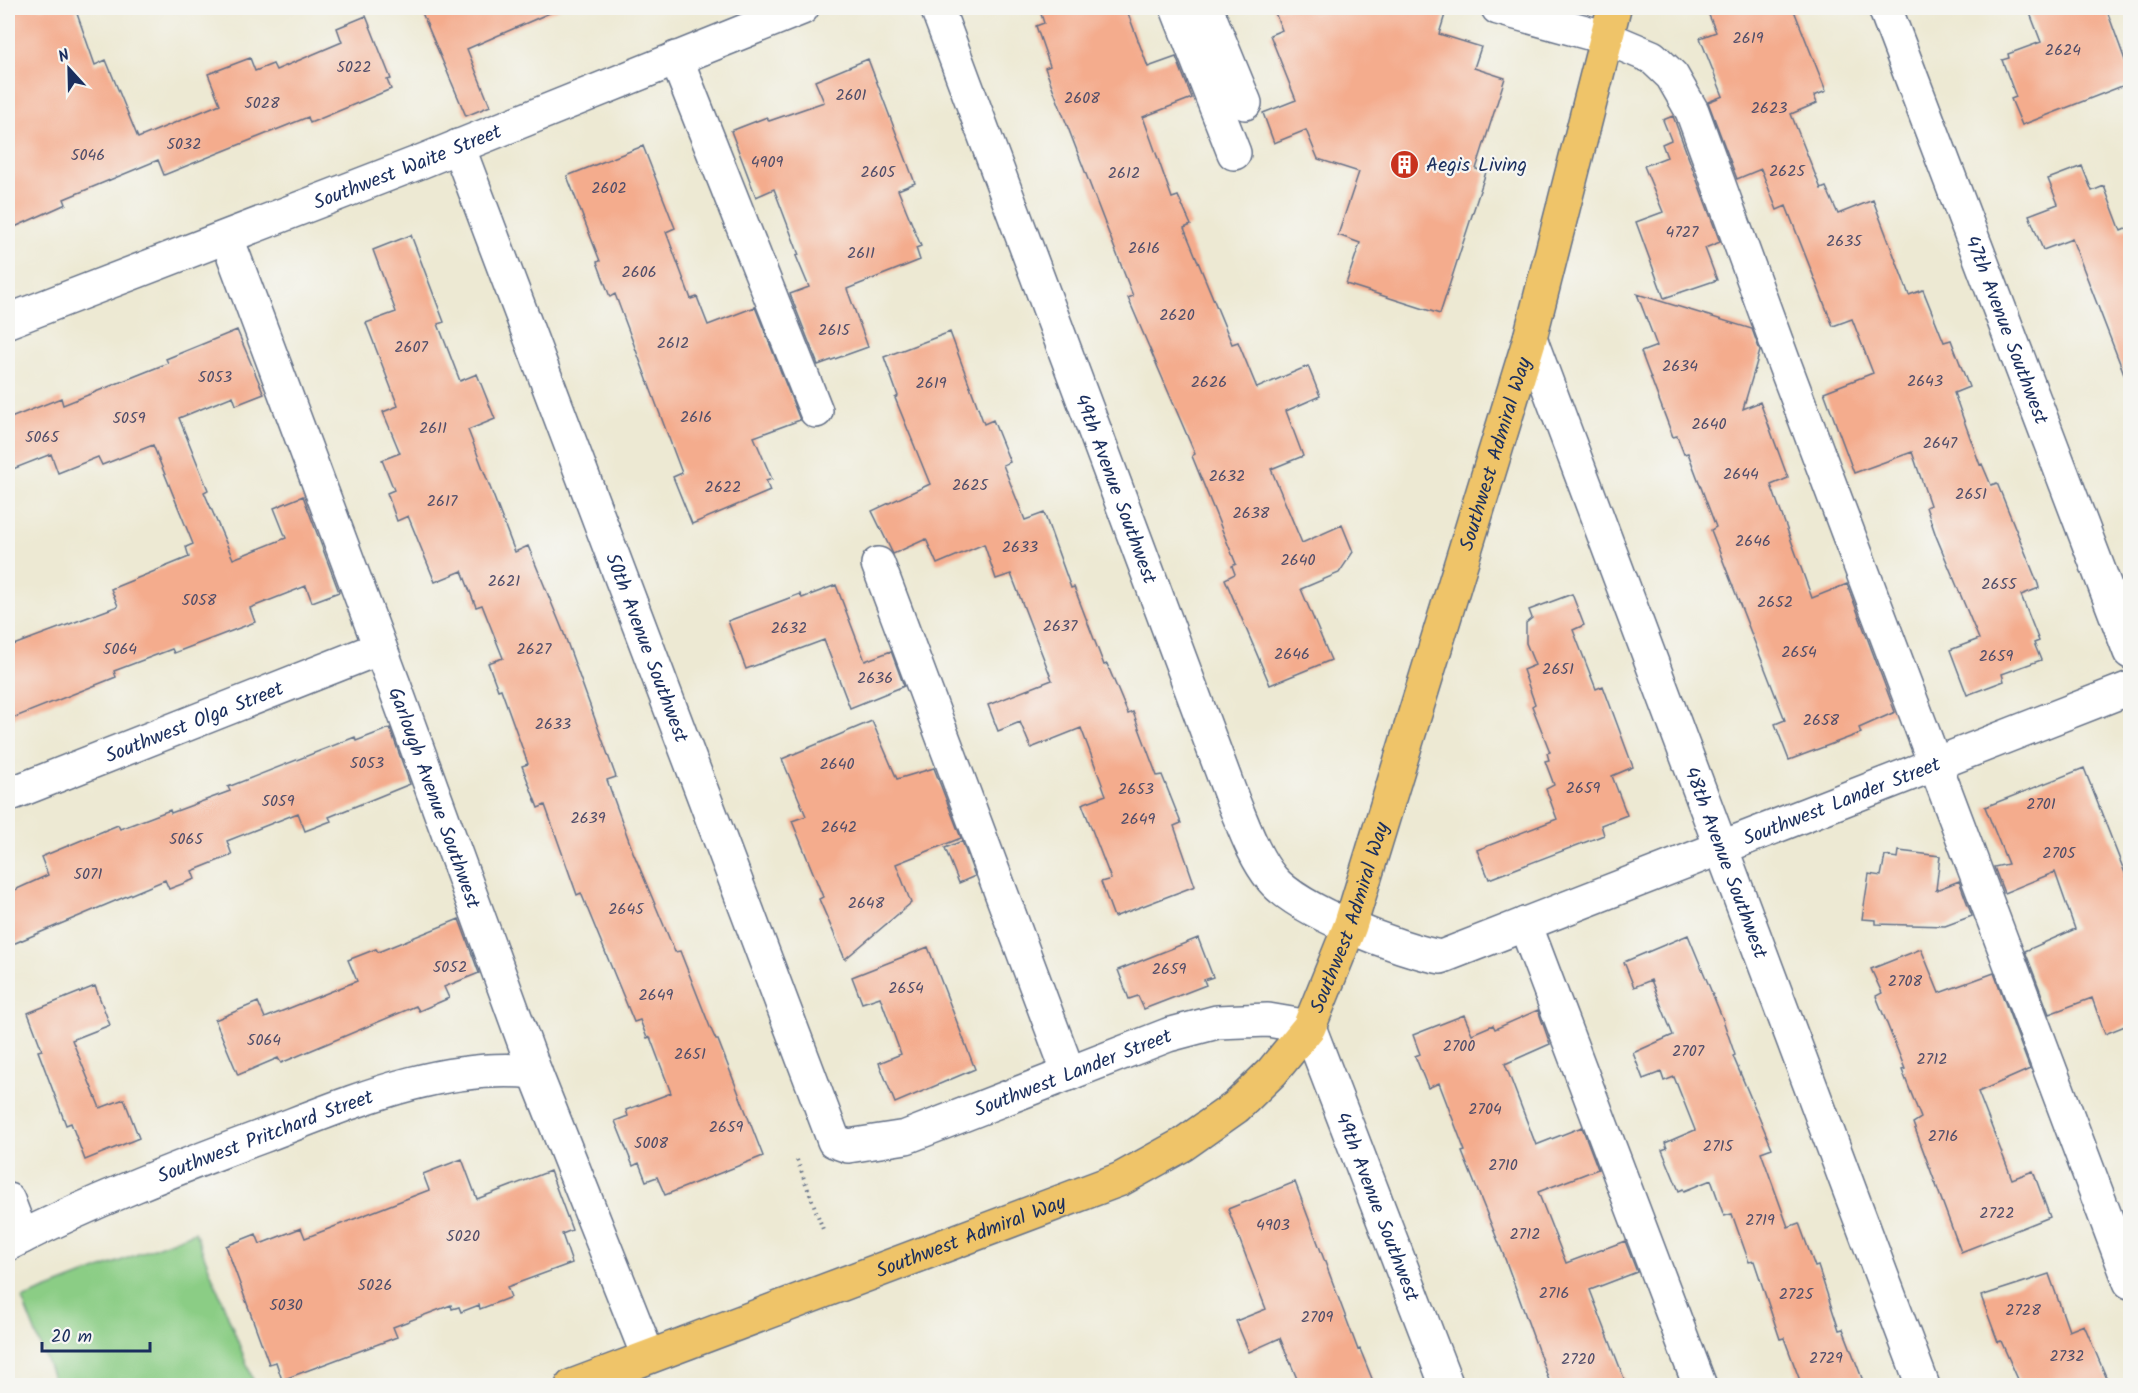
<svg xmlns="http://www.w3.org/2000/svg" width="2138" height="1393" viewBox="0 0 2138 1393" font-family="Kalam,sans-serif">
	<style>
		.green { fill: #8bcd85; stroke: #537e72; stroke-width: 1.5 }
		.building { fill: #f4ac8d }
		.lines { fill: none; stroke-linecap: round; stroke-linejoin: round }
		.minor-casing { stroke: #647087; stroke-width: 36 }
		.major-casing { stroke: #647087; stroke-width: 36 }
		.path { stroke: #647087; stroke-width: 4; stroke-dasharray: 1.5 4.5; stroke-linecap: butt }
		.minor { stroke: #fff; stroke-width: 33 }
		.major { stroke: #efc469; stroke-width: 33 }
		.labels { text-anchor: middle; stroke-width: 4.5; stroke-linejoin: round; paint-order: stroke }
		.number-label { font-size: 16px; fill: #514e6a }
		.poi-label { font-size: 20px; fill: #1b2f5e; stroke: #f6f6f2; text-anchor: start }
		.street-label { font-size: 20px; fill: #1b2f5e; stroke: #f6f6f2 }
	</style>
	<rect width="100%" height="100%" fill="#f6f6f2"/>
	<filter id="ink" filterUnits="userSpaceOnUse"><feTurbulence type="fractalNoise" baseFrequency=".0167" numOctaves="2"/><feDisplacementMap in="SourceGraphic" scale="12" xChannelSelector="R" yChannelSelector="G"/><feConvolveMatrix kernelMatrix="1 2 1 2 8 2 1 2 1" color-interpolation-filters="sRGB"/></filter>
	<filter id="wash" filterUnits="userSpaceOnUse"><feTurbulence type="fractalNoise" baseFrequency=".008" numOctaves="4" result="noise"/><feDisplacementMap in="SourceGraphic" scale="24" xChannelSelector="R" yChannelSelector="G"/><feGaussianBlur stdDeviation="1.35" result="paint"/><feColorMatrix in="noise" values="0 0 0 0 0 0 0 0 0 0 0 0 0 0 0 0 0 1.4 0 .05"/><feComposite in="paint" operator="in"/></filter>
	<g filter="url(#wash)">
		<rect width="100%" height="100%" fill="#ede9d3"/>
		<path class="green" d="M195,1232L255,1385H56L22,1299Z"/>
		<g id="blocks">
			<path class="building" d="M8,8H75L95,65L106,60L138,138L220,104L208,74L250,58L255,71L273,64L276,70L342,42L337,28L366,16L391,79L387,80L391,89L310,123L308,117L164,175L158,160L64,199L66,204L8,230Z
				M420,8H561L467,49L490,106L466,116Z
				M1039,8H1126L1148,67L1176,57L1192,98L1143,117L1172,198L1178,196L1191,225L1184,228L1232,344L1238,342L1257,388L1308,366L1320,396L1286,411L1303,456L1271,469L1302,543L1342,525L1353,552L1339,573L1301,589L1331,660L1270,685L1225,579L1235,574L1232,566L1236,564L1192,456L1195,454L1128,298L1133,296L1045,68L1050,66L1036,26L1044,23Z
				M1273,8H1447L1439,34L1481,47L1474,68L1505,78L1476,169L1486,172L1440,314L1346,284L1360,243L1338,235L1359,172L1318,159L1306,130L1274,143L1263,113L1296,100L1270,35L1282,30Z
				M1706,8H1793L1826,91L1814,96L1817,103L1791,114L1821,189L1826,187L1838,214L1873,200L1909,295L1923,290L1944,342L1951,340L1969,387L1954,393L1980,465L1982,464L1991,485L1997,483L2038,584L2039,588L2021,595L2039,641L2034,643L2041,660L2002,674L2004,681L1967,695L1950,650L1979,639L1936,536L1926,507L1930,505L1912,452L1854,473L1824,392L1873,373L1852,319L1833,326L1786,206L1777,210L1761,169L1737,179L1708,102L1723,96L1700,38L1716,32Z
				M2028,8H2106L2130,74V83L2022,125L2011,99L2016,97L2002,60L2009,58L2008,54L2041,42Z
				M868,59L915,183L898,190L921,246L916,248L920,260L847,289L868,347L818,365L790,294L809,287L796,256L799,255L774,189L756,197L731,131L767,117L769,121L824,102L815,81Z
				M1673,116L1720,242L1705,248L1717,280L1664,298L1636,222L1663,212L1644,166L1667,157L1662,144L1671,140L1663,120Z
				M643,146L675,228L666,232L691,299L697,297L708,325L755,307L800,420L754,437L772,479L766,481L770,491L692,524L673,477L682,473L615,294L610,297L597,262L600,261L567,176Z
				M2082,166L2092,191L2104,186L2121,231L2130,227V384H2128L2072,239L2043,250L2029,215L2058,204L2048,179Z
				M411,235L444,322L438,324L460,381L477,374L495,419L468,430L490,487L515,552L528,546L563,631L616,777L607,780L633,852L675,952L680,951L710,1027L716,1040H718L763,1156L665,1195L657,1177L646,1181L639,1163L633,1166L615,1121L628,1116L626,1110L671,1093L650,1037L647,1038L640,1020L634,1022L581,893L577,895L545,805L538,808L522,766L528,764L501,689L498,690L488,663L503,658L482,605L476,607L462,571L435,582L408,516L397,521L387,493L394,490L382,460L400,453L383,412L398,406L366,323L396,312L373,250Z
				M1637,294L1752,329L1760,351L1743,409L1760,402L1788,478L1771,485L1812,598L1847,584L1895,712L1859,728L1861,733L1789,760L1775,724L1785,720L1711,530L1716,527L1688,453L1684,454L1677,436L1673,437L1641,352L1657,346Z
				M237,330L264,394L236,405L233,396L179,418L208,490L204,492L233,559L286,538L274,508L303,496L339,592L312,602L306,586L250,608L255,622L174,653L172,649L114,671L116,677L8,720V647L118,606L111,589L189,557L186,547L193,544L153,445L102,465L98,457L58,473L51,454L8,471V419L61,398L63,405L168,363L166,359Z
				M950,332L984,424L993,420L1010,462L1003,465L1025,520L1044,513L1071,588L1074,587L1104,665L1107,664L1128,714L1133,712L1157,776L1162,775L1181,823L1174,826L1195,886L1114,917L1101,882L1111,879L1082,804L1106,795L1081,728L1031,748L1020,722L998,731L988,705L1052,680L1011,574L996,579L984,544L937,564L926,539L893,554L872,511L930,484L895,398L898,396L884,357Z
				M836,585L865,661L891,651L904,686L850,708L824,640L746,669L728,621L800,594L802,598Z
				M1572,594L1584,625L1573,630L1596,689L1603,686L1633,767L1612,776L1627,815L1601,825L1604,835L1489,879L1477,850L1557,819L1546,789L1554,785L1545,761L1549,760L1547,753L1550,752L1532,706L1535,704L1523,670L1535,665L1526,643V623L1532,618L1529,610Z
				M872,721L897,779L934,768L961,838L896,864L911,903L845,959L819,899L823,897L792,821L806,816L782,759Z
				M390,728L410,784L329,817L331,821L305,831L298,813L227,841L232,855L192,871L195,879L169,889L165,880L8,946V893L48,875L41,857L118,825L120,829L170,810L171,813L230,791L228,787L355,737L356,741Z
				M2084,768L2130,886V1024L2105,1034L2092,998L2049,1014L2025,951L2075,929L2055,872L2004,893L1994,867L2008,864L1985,807Z
				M962,841L975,876L959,883L945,848Z
				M1899,851L1940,856L1936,890L1959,881L1972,916L1945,926L1876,924V920L1862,919L1869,874L1881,876L1885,856L1898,858Z
				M459,919L479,973L444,987L449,998L419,1011L416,1006L281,1063L278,1058L238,1075L215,1020L258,1002L265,1018L357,981L348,960L376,949L378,952Z
				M1688,935L1722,1017L1735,1055L1733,1056L1772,1148L1761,1152L1788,1227L1799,1223L1815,1267L1818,1266L1839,1330L1843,1329L1865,1386H1802L1784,1338L1780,1339L1754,1261L1749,1262L1732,1214L1724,1216L1711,1180L1684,1191L1683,1189L1679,1191L1662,1150L1667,1148L1665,1143L1695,1130L1674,1077L1664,1081L1661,1072L1643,1079L1633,1053L1673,1035L1651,980L1634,987L1624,962Z
				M1198,938L1213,977L1204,980L1206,985L1144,1009L1138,996L1129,999L1118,970Z
				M928,947L975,1069L895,1103L879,1063L901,1054L880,997L862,1003L852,977Z
				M1921,949L1939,993L1994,973L2030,1069L1978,1092L2012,1179L2033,1171L2050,1217L1961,1252L1913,1123L1921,1118L1902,1070L1905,1069L1876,996L1882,993L1871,969Z
				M95,986L110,1025L72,1040L100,1108L124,1099L139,1138L85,1160L71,1123L66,1125L38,1051L42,1050L28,1013Z
				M1538,1010L1550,1044L1505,1064L1536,1145L1582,1127L1598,1169L1538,1192L1566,1263L1625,1241L1637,1272L1590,1290L1627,1386H1551L1504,1256L1462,1152L1465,1151L1439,1083L1428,1088L1415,1056L1420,1054L1413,1035L1464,1015L1472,1034L1493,1025L1495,1029Z
				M462,1159L477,1199L550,1171L572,1230L562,1234L572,1263L507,1287L511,1297L480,1309L479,1305L461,1312L459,1307L452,1309L451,1305L393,1327L397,1337L282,1380L276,1362L269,1364L226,1246L256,1234L260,1244L301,1228L305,1238L429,1190L423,1174Z
				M1295,1182L1358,1350L1360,1349L1375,1386H1300L1280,1338L1249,1352L1236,1321L1266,1309L1228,1209Z
				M2049,1274L2069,1331L2084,1325L2110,1386H2021L2001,1341L1998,1342L1981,1296Z"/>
		</g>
	</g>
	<g filter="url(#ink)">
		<use href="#blocks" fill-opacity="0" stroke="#647087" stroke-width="1.5"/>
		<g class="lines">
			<defs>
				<g id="minor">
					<path id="s1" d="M937,8L1233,801C1244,827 1254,857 1272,879C1298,911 1400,950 1441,957L2130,688"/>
					<path d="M1177,8L1234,153"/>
					<path d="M1206,8L1245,103"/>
					<path d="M1498,8L1607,38L1652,57L1672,76L1692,111L1784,363L2130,1282"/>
					<path id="s2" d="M1885,8L2130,652"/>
					<path d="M676,58L816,411"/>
					<path id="s3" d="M458,146L834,1141L848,1146L906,1137L1168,1035L1217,1022L1268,1020L1309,1027L1447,1386"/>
					<path id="s4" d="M227,238L393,682L535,1072L648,1356"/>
					<path id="s5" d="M8,321L420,162L802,8"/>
					<path id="s6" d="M1530,338L1923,1386"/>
					<path d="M878,564L1069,1074"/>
					<path id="s7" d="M8,795L380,648"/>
					<path d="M1525,924L1700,1386"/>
					<path d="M8,1200L22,1237"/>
					<path id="s8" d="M8,1244C90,1202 177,1168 263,1136C350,1103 440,1062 535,1072"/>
				</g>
				<g id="major">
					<path id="s9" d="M572,1386L1121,1179L1182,1145L1236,1107L1272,1072L1309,1027L1350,926L1530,338L1614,8"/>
				</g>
			</defs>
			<use href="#minor" class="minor-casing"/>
			<use href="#major" class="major-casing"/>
			<path class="path" d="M797,1160L824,1232"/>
			<use href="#minor" class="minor"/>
			<use href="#major" class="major"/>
		</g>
	</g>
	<defs>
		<symbol id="building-disc" viewBox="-11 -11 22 22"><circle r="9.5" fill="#c8321e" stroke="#f6f6f2"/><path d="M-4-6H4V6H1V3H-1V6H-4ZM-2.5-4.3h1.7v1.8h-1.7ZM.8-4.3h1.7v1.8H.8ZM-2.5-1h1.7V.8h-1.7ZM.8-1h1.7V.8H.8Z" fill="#fff"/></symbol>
	</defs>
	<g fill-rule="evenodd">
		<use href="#building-disc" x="1388" y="148" width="33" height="33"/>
	</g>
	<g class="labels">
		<g class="number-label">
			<text x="1748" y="43">2619</text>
			<text x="2063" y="55">2624</text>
			<text x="354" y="72">5022</text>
			<text x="851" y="100">2601</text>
			<text x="1082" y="103">2608</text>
			<text x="262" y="108">5028</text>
			<text x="1769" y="113">2623</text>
			<text x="184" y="149">5032</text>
			<text x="88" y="160">5046</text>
			<text x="767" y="167">4909</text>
			<text x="1787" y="176">2625</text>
			<text x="878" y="177">2605</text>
			<text x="1124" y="178">2612</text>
			<text x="609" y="193">2602</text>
			<text x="1682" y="237">4727</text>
			<text x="1844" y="246">2635</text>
			<text x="1144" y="253">2616</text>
			<text x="861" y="258">2611</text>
			<text x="639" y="277">2606</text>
			<text x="1177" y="320">2620</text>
			<text x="834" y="335">2615</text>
			<text x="673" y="348">2612</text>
			<text x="411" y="352">2607</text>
			<text x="1680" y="371">2634</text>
			<text x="215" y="382">5053</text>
			<text x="1925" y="386">2643</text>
			<text x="1209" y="387">2626</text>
			<text x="931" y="388">2619</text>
			<text x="696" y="422">2616</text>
			<text x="129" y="423">5059</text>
			<text x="1709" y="429">2640</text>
			<text x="433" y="433">2611</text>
			<text x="42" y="442">5065</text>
			<text x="1940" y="448">2647</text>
			<text x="1741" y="479">2644</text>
			<text x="1227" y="481">2632</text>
			<text x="970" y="490">2625</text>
			<text x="723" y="492">2622</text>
			<text x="1971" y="499">2651</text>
			<text x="442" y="506">2617</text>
			<text x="1251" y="518">2638</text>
			<text x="1753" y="546">2646</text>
			<text x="1020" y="552">2633</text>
			<text x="1298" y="565">2640</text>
			<text x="504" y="586">2621</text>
			<text x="1999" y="589">2655</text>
			<text x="199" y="605">5058</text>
			<text x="1775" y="607">2652</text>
			<text x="1060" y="631">2637</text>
			<text x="789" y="633">2632</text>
			<text x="120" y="654">5064</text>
			<text x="534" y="654">2627</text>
			<text x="1799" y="657">2654</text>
			<text x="1292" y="659">2646</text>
			<text x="1996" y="661">2659</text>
			<text x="1558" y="674">2651</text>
			<text x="875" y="683">2636</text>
			<text x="1821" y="725">2658</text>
			<text x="553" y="729">2633</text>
			<text x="367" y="768">5053</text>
			<text x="837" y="769">2640</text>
			<text x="1583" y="793">2659</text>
			<text x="1136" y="794">2653</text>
			<text x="278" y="806">5059</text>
			<text x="2041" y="809">2701</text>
			<text x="588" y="823">2639</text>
			<text x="1138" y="824">2649</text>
			<text x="839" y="832">2642</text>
			<text x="186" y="844">5065</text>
			<text x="2059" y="858">2705</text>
			<text x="88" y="879">5071</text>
			<text x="866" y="908">2648</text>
			<text x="626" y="914">2645</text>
			<text x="450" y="972">5052</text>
			<text x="1169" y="974">2659</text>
			<text x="1905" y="986">2708</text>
			<text x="906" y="993">2654</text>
			<text x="656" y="1000">2649</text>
			<text x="264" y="1045">5064</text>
			<text x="1459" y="1051">2700</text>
			<text x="1688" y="1056">2707</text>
			<text x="690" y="1059">2651</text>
			<text x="1932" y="1064">2712</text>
			<text x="1485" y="1114">2704</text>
			<text x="726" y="1132">2659</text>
			<text x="1943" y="1141">2716</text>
			<text x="651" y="1148">5008</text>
			<text x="1718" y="1151">2715</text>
			<text x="1503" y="1170">2710</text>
			<text x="1997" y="1218">2722</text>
			<text x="1760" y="1225">2719</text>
			<text x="1273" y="1230">4903</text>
			<text x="1525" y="1239">2712</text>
			<text x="463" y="1241">5020</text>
			<text x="375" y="1290">5026</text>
			<text x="1554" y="1298">2716</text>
			<text x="1796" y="1299">2725</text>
			<text x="286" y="1310">5030</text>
			<text x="2023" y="1315">2728</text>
			<text x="1317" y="1322">2709</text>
			<text x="2067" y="1361">2732</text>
			<text x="1826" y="1363">2729</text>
			<text x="1578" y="1364">2720</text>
		</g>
		<g class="poi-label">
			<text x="1426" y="171">Aegis Living</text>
		</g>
		<g class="street-label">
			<text dy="7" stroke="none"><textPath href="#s5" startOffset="428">Southwest Waite Street</textPath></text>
			<text dy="7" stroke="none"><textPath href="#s2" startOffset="344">47th Avenue Southwest</textPath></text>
			<text dy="7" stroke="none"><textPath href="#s9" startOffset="1434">Southwest Admiral Way</textPath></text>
			<text dy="7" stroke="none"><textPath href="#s1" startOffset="513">49th Avenue Southwest</textPath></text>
			<text dy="7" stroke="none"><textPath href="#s3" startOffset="536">50th Avenue Southwest</textPath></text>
			<text dy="7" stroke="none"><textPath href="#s7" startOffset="200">Southwest Olga Street</textPath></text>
			<text dy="7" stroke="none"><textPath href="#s4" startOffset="597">Garlough Avenue Southwest</textPath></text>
			<text dy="7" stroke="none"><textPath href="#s1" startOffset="1552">Southwest Lander Street</textPath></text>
			<text dy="7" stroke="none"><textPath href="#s6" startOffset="560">48th Avenue Southwest</textPath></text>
			<text dy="7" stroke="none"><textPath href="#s9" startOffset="948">Southwest Admiral Way</textPath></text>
			<text dy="7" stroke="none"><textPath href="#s3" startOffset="1316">Southwest Lander Street</textPath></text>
			<text dy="7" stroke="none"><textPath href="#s8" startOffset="279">Southwest Pritchard Street</textPath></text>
			<text dy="7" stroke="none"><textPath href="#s3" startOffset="1754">49th Avenue Southwest</textPath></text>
			<text dy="7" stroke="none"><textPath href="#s9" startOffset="426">Southwest Admiral Way</textPath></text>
		</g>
	</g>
	<rect width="2138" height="1393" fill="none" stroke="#f6f6f2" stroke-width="30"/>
	<g transform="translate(69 69) rotate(338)" stroke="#f6f6f2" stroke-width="4.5" paint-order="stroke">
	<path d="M0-4.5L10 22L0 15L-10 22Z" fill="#1b2f5e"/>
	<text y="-9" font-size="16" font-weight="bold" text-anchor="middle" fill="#1b2f5e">N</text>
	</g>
	<path d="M42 1342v9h108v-9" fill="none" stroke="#1b2f5e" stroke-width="3"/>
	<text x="51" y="1342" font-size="18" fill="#1b2f5e" stroke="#f6f6f2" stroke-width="4.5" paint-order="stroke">20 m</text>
</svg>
